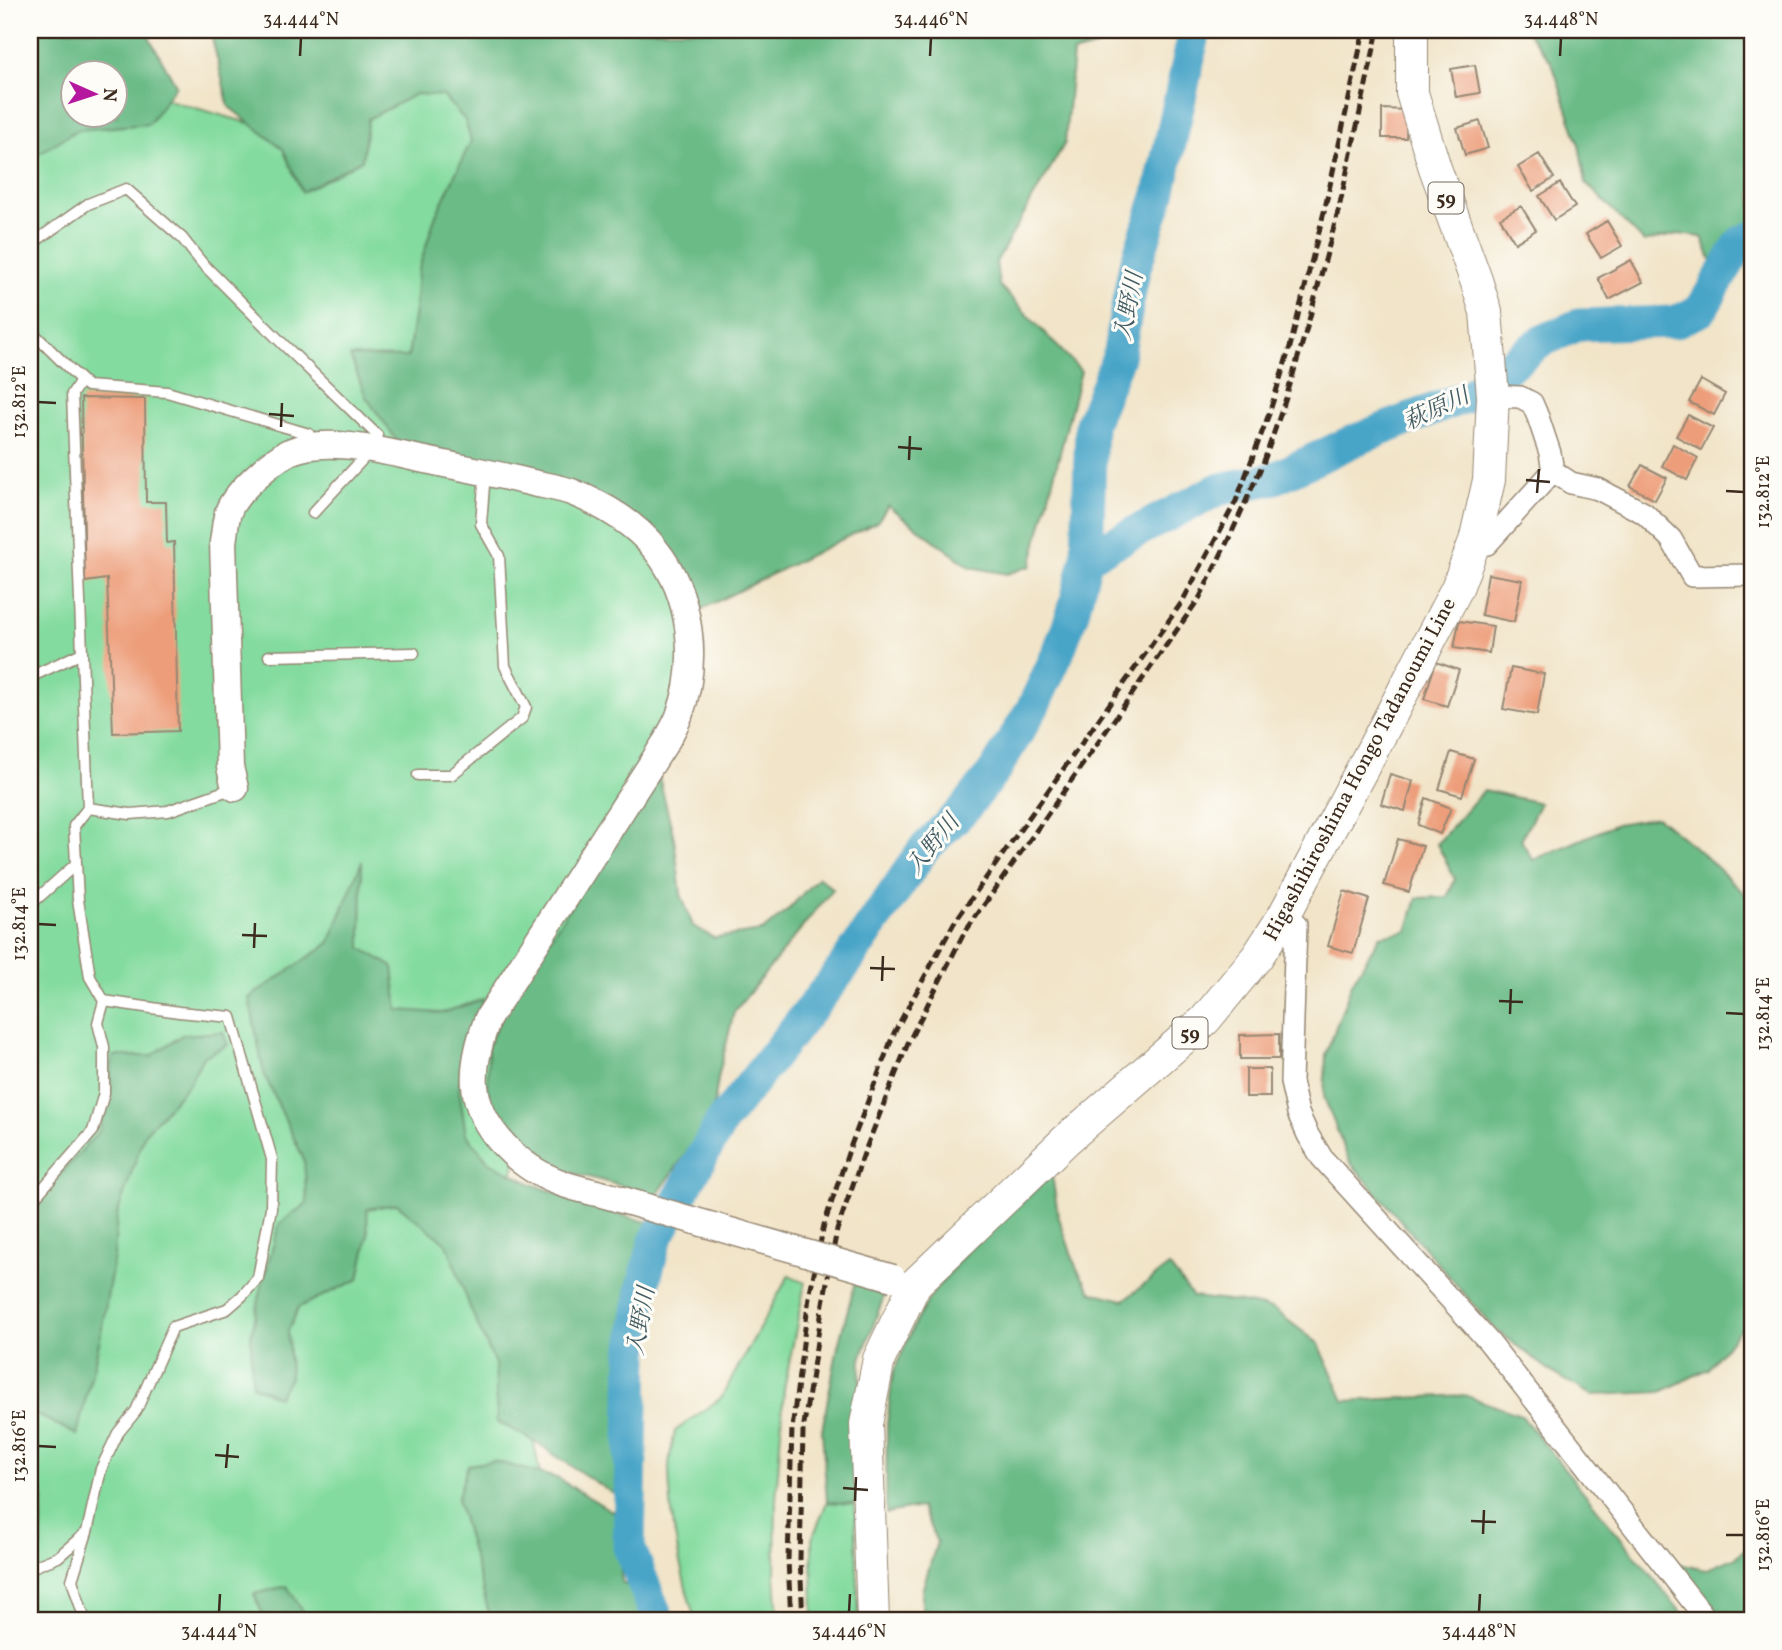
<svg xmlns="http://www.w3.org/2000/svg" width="1782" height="1650" viewBox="0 0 1782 1650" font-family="Vollkorn,'Noto Serif JP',serif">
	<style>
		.green { fill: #83db9f; stroke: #5f825e; stroke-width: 2 }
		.forest { fill: #6abb86; stroke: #527252; stroke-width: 2; fill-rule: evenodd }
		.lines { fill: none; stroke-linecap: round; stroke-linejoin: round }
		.river { stroke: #4aa5c8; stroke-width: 33 }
		.building { fill: #ed9d79 }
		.service-casing { stroke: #968773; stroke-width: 13 }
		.minor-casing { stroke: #968773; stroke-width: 24 }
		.tertiary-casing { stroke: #968773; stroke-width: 29 }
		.primary-casing { stroke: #968773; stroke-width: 34 }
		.service { stroke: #fff; stroke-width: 10 }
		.minor { stroke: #fff; stroke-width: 21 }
		.tertiary { stroke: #fff; stroke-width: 26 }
		.primary { stroke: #fff; stroke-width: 32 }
		.rail { stroke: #3b2a1e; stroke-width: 5; stroke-dasharray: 10 5; stroke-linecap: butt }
		.tertiary-bridge-casing { stroke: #968773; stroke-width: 29; stroke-linecap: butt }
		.tertiary-bridge { stroke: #fff; stroke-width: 26 }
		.ticks { fill: none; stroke: #3b2a1e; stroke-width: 2.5 }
		.labels { text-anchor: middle; stroke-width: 6; stroke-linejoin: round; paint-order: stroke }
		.shield { fill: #fdfcf7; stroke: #75695f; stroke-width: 2 }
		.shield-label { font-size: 19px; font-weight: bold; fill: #3b2a1e }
		.street-label { font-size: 21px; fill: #3b2a1e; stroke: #fdfcf7 }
		.water-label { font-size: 23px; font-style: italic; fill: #415b62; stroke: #fdfcf7 }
		.neatline { fill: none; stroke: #3b2a1e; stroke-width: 2.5 }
		.ticks-label { font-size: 18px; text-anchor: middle; fill: #3b2a1e }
	</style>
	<rect width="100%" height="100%" fill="#fdfcf7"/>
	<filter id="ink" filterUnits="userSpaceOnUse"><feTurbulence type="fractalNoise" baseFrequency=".0143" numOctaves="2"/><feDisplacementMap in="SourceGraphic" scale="14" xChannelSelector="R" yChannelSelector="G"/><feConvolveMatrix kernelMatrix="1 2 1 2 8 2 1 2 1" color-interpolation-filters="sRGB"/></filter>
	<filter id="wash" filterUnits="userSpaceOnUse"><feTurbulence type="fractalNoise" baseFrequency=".00686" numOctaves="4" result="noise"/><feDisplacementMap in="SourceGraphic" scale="28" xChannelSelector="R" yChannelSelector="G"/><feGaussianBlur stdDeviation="1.57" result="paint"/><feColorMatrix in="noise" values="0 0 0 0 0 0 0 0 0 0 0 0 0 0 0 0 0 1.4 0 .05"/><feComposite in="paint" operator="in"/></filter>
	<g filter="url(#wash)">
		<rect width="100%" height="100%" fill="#f1e4c8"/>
		<path class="green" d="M427,60L486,118L669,513L698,611L704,650L697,700L658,773L543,1038L497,1244L567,1620H30V118L116,116V85L318,143Z
			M789,1275L805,1283L784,1389L776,1500L775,1575L778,1620H695C680,1572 670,1519 669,1469C669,1456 673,1443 675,1431L721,1398Z
			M827,1502L855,1504L859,1620H813L812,1539Z"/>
		<path class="forest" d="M30,30H145L176,85L149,124L77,130L30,159ZM74,74H116V116H74Z
			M210,30H1117L1109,43L1073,53L1065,143L996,262L999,285L1081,371L1031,566L1007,574L970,567L888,506L877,522L698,611L651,526L400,445L366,397L350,356L408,357L415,310L418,272L435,217L471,141L465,120L443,96L416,94L368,119L362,160L302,192L283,149L229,107Z
			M1526,30H1752V233L1738,240L1716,271L1702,237L1678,234L1644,242L1586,183L1579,145L1552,63Z
			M658,773L674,838L681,894L693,926L714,938L762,931L787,911L818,877L833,889L734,1012L719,1074L712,1116L657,1195L542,1165L506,1138L488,1098V1046L504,1008Z
			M1484,790L1540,803L1521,840L1533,860L1617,824L1657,817L1703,854L1752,901V1323L1740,1329L1708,1369L1661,1392L1592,1395L1553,1373L1494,1328L1349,1161L1324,1097L1326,1054L1352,983L1380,936L1407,931L1417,898L1447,897L1455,879L1437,844Z
			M362,861L361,948L393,967L398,1010L442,1013L484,999L466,1043L459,1089L466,1134L489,1162L532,1184L605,1210L654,1224L625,1316L618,1425V1497L529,1438L497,1422L495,1364L471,1310L447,1244L397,1204L367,1209L368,1236L359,1279L299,1307L288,1331L290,1378L278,1397L252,1385L251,1336L262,1286L279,1224L307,1203L304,1160L264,1074L249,998L329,943Z
			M223,1032L228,1045L203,1057L189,1084L145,1133L117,1215L114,1256L100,1339L77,1435L30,1411V1208L100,1130L109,1092L113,1056H151L182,1035Z
			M1052,1175L1058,1215L1076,1267L1091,1292L1124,1300L1169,1266L1193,1297L1237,1302L1273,1309L1319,1344L1344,1401L1464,1395L1521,1415L1681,1612L1683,1620H922V1591L937,1542L921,1507L886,1513L887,1424L893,1373L916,1321L932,1294L967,1251Z
			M855,1283L884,1296L861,1359L855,1504L827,1502L822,1430L838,1346Z
			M494,1461L557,1478L615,1513L622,1582L643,1594L657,1620H491L457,1499L468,1465Z
			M30,1484L43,1492L41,1547L30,1549Z
			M1752,1543V1620H1723L1675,1563L1705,1570L1736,1557Z
			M287,1586L308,1620H265L254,1594Z"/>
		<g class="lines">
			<path class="river" d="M1087,557L1217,490L1275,478L1353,441L1470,395L1542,341L1578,325L1674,322L1700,311L1741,242L1752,237
				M658,1620L629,1547L633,1354L642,1290L655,1241L722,1121L842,969L923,850L967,806L995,770L1032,709L1058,653L1073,612L1087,557L1091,424L1118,357L1134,270L1159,194L1195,30"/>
		</g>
		<g id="blocks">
			<path class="building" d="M1475,65L1480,93L1456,97L1451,69Z
				M1382,109L1407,110L1406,138H1382Z
				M1480,121L1488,148L1465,155L1457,128Z
				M1539,154L1554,178L1533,191L1518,167Z
				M1560,183L1575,207L1554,220L1539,196Z
				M1521,206L1536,230L1515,243L1500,218Z
				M1607,221L1622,246L1601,258L1586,234Z
				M1631,260L1643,282L1609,300L1598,278Z
				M1701,380L1725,394L1714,415L1689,402Z
				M81,398L145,399L146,502H166L167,543L174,542L178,731L113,733L107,579L85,582Z
				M1688,415L1713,428L1701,450L1676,436Z
				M1673,444L1698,458L1687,480L1662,466Z
				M1642,465L1667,478L1655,500L1630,486Z
				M1488,574L1522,580L1514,622L1481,615Z
				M1459,621L1493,626L1489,653L1454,648Z
				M1436,662L1459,670L1447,706L1424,699Z
				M1511,668L1544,674L1537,715L1503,709Z
				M1451,752L1474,759L1462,796L1439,789Z
				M1390,774L1413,781L1405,811L1381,804Z
				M1426,798L1451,808L1440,834L1418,825Z
				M1398,839L1423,846L1409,892L1384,885Z
				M1344,891L1369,899L1353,953L1328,946Z
				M1279,1034V1059H1240V1035Z
				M1246,1069H1270V1097H1246Z"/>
		</g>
	</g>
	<g filter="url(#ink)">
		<use href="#blocks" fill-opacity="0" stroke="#968773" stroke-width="2"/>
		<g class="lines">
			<defs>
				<path id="service" d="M30,245L88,204L126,189L182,238L202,263L285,346L377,435L371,450L313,513
					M30,330L87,386L167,392L309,434L312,445
					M81,380L72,394L88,808L130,814L168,811L234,788
					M269,656L414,653
					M30,677L82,653
					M418,775H451L522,718L526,707L505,666L499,556L481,524L485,472
					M30,905L76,864
					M30,1203L93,1131L104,1093V1047L98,1023L104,1001
					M30,1568L58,1557L87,1532
					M85,1620L72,1580L87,1532L101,1469L118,1433L136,1411L173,1327L227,1309L242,1296L258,1278L271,1208L272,1159L231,1017L179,1012L104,1001L90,977L78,900L74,826L88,808"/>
				<path id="minor" d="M1493,396L1520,397L1532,403L1538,417L1550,453L1553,471L1571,483L1598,489L1644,513L1671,539L1692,576L1752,575
					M1475,541L1487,544L1553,471
					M1283,917L1296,925L1291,1082L1298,1113L1308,1135L1322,1158L1489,1342L1707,1620"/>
				<path id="tertiary" d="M235,788L230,767L223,542C225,532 225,519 229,510C236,492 271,461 289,452C329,434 393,454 435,462C468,469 501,475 533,483C547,486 562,488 574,493C604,505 637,525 656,550C692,595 699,663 679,716C676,724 671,732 667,740L488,1018C480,1039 473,1063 475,1086C479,1130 521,1169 561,1183C579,1190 600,1193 619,1199"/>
				<path id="primary" d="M873,1620L866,1424L879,1359L915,1284L1066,1140L1205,1020L1257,957L1283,917L1392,713L1457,588L1475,541L1489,480L1493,396L1486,312L1476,280L1435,168L1412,93V30"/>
			</defs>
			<use href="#service" class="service-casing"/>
			<use href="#minor" class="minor-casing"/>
			<use href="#tertiary" class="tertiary-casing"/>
			<use href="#primary" class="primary-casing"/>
			<use href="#service" class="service"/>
			<use href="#minor" class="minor"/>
			<use href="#tertiary" class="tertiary"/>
			<use href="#primary" class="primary"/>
			<path class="rail" d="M791,1620L788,1560L792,1429L809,1297L824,1225L848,1153L894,1033L954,923L1182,602L1236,501L1269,414L1290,347L1325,208L1364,30
				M803,1620L800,1559L803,1431L823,1303L837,1230L863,1156L908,1043L963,935L1200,597L1232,532L1264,461L1286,398L1308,324L1339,208L1378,30"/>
			<defs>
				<path id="tertiary-bridge" d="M619,1199L893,1278"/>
			</defs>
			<use href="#tertiary-bridge" class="tertiary-bridge-casing"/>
			<use href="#tertiary-bridge" class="tertiary-bridge"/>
		</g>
	</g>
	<path class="ticks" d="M300,56L301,38M930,56L931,38M1560,56L1561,38M38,402L56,403M269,414L294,416M281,427L282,403M898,447L922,449M909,460L910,436M1526,480L1550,482M1726,491L1744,492M1537,493L1539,469M38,924L56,925M242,935L267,936M254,948L255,923M870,968L895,969M882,981L883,956M1499,1001L1523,1002M1726,1013L1744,1014M1510,1014L1511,989M38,1446L56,1447M215,1455L239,1457M226,1468L228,1444M843,1488L868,1490M855,1501L856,1477M1471,1521L1496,1522M1483,1534L1484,1510M1726,1535H1744M219,1612L220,1594M849,1612L850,1594M1479,1612L1480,1594"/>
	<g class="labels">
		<g class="shield">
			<rect x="1428.5" y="182.5" width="35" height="31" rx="5"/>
			<rect x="1172.5" y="1017.5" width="35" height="31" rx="5"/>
		</g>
		<g class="shield-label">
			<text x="1446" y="205">59</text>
			<text x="1190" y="1040">59</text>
		</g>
		<g class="street-label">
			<text transform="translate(1359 769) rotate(-62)" y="7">Higashihiroshima Hongo Tadanoumi Line</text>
		</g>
		<g class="water-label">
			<text transform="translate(1128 306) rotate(-79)" y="8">入野川</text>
			<text transform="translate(1436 408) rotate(-25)" y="8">萩原川</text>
			<text transform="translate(932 844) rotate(-51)" y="8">入野川</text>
			<text transform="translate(640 1321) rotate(-80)" y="8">入野川</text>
		</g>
	</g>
	<rect width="1782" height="1650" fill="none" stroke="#fdfcf7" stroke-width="77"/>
	<g transform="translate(94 94) rotate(93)"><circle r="33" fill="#fdfcf7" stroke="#afa8a0" stroke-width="2"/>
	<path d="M0-5L12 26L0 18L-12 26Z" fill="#b5179e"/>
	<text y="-10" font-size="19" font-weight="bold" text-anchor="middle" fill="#3b2a1e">N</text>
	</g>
	<rect x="38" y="38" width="1706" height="1574" class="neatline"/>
	<g class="ticks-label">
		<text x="301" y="25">34.444°N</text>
		<text x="931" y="25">34.446°N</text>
		<text x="1561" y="25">34.448°N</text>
		<text transform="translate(19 402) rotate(-90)" y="6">132.812°E</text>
		<text transform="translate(1763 492) rotate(-90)" y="6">132.812°E</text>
		<text transform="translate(19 924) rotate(-90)" y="6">132.814°E</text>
		<text transform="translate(1763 1014) rotate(-90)" y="6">132.814°E</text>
		<text transform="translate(19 1446) rotate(-90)" y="6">132.816°E</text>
		<text transform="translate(1763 1535) rotate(-90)" y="6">132.816°E</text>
		<text x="219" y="1637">34.444°N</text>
		<text x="849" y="1637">34.446°N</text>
		<text x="1479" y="1637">34.448°N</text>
	</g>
</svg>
